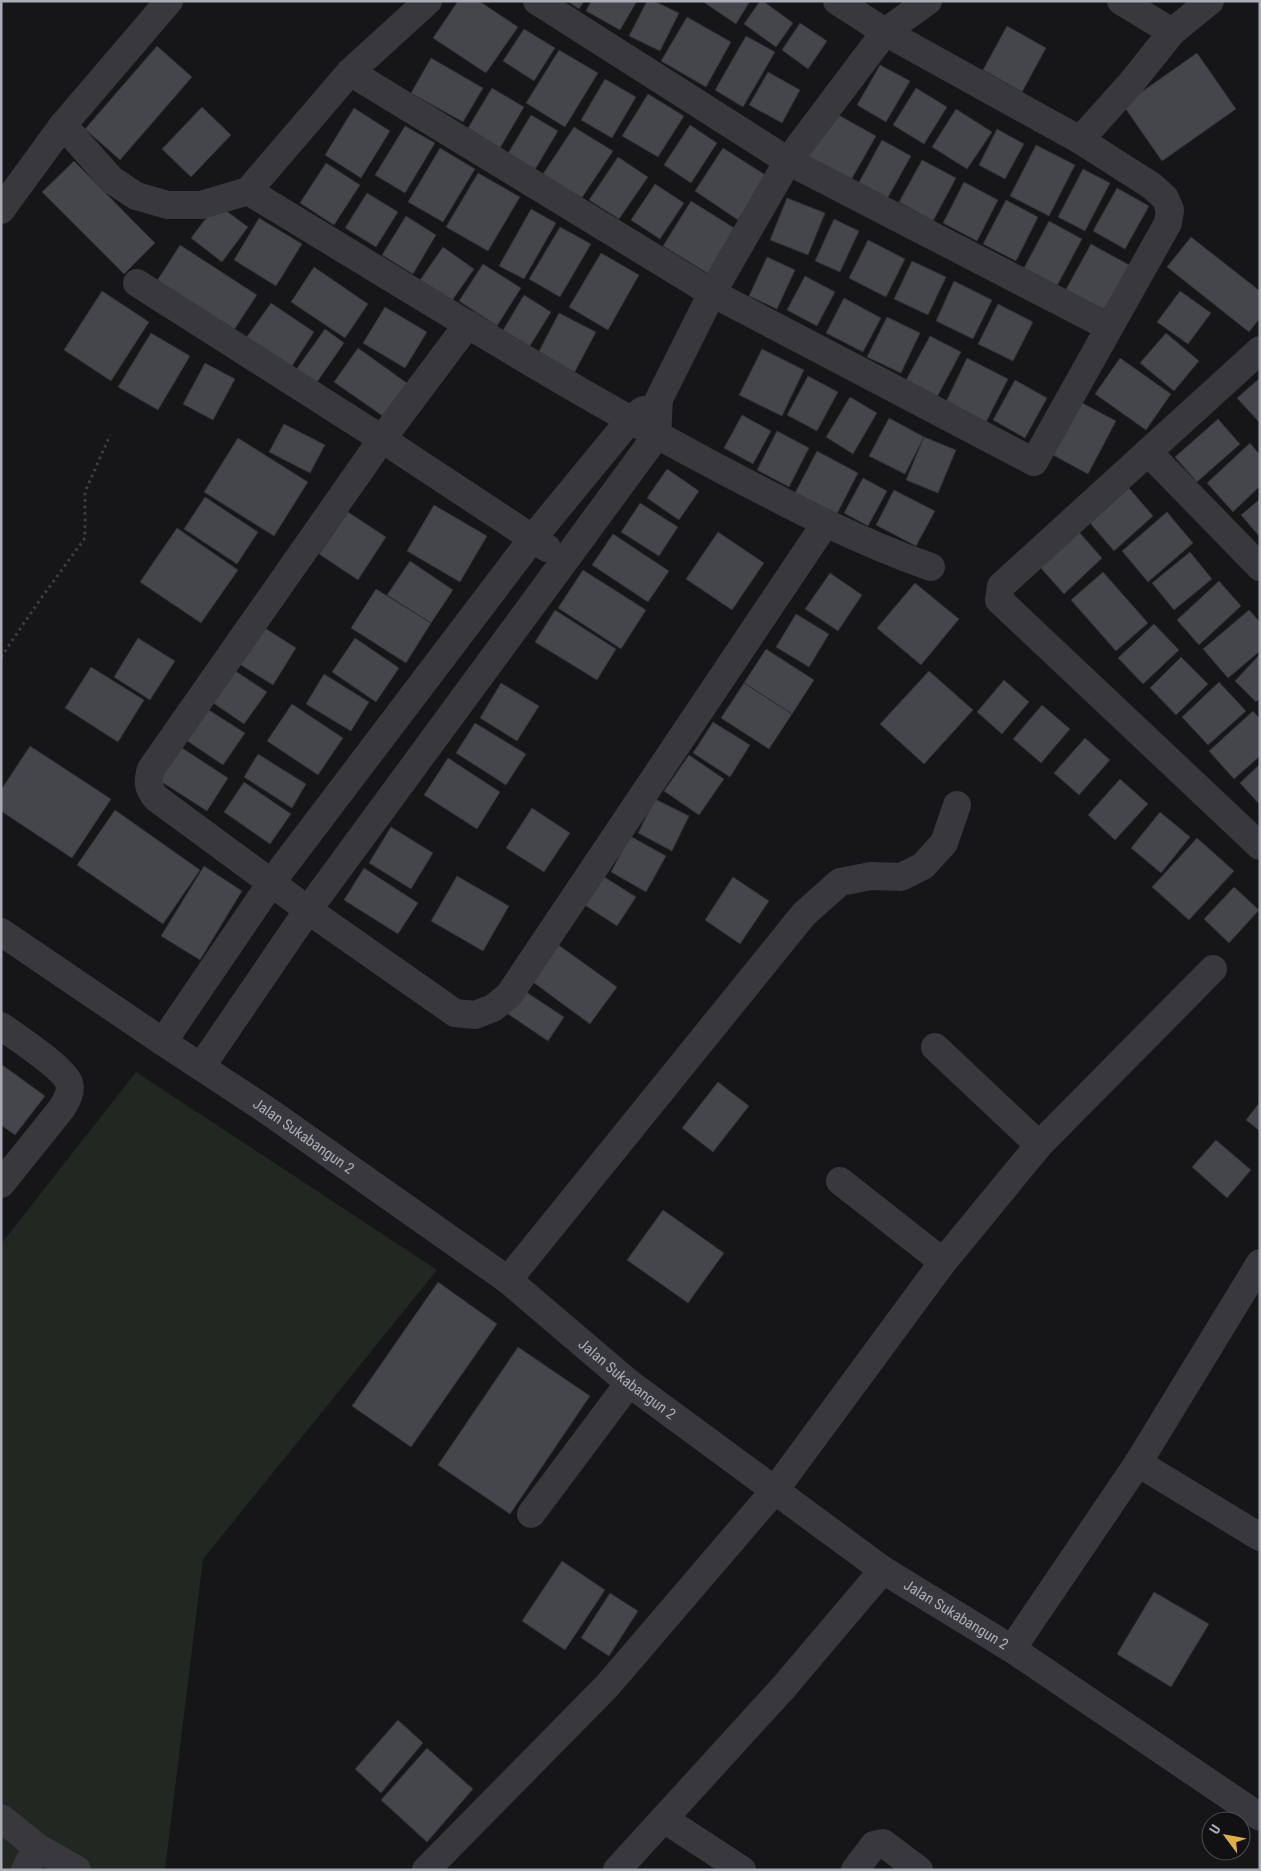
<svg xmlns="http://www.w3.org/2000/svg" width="1261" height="1871" viewBox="0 0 1261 1871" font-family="'Roboto Condensed',sans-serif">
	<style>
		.green { fill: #212822 }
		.building { fill: #45464b; stroke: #313134 }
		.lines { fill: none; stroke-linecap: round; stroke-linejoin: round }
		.path { stroke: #3e3f44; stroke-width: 3; stroke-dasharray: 2.5 4; stroke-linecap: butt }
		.street { stroke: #38383d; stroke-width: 28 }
		.labels { text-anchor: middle; stroke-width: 4; stroke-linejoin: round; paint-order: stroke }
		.street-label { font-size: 15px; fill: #aaadb7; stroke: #111113 }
	</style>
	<rect width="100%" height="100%" fill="#161618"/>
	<path class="green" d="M136,1072L437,1270L203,1559L165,1870H6L1,1868V1244Z"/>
	<path class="building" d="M458,1H479L518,27L486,73L433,38Z
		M567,1H584L579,9Z
		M591,1H637L620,30L586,11Z
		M647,1H654L679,13L660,51L629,36Z
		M702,1H750L736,24Z
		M760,1H763L793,23L776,47L744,24Z
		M687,17L731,42L706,87L661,61Z
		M800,23L827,41L808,69L782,50Z
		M1007,26L1046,48L1022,92L983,70Z
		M524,29L555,48L534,81L503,61Z
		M746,36L775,52L743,107L715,90Z
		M157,46L192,77L120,160L85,129Z
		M559,50L598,73L565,127L526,103Z
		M1197,53L1236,109L1162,161L1123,105Z
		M431,58L483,88L463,122L411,93Z
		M880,65L910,81L886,122L857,105Z
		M768,72L800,90L782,123L749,105Z
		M605,79L636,97L612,138L581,120Z
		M492,88L524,107L500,148L468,128Z
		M916,88L947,107L924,144L893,125Z
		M648,94L684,116L658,157L622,136Z
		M202,107L231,135L191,177L162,149Z
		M354,108L390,131L361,178L325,155Z
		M956,109L992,132L967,169L932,147Z
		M833,112L876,136L846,189L803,164Z
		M531,115L558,131L534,171L507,155Z
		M690,125L717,143L691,183L664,165Z
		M405,126L435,143L405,193L375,175Z
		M574,127L613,151L581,199L543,174Z
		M997,129L1024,144L1005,179L979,165Z
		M882,140L911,156L887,199L858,184Z
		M1036,145L1075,165L1049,216L1010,196Z
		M440,148L475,169L443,222L408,202Z
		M723,148L767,176L738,220L695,191Z
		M618,157L648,177L619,219L589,200Z
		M922,160L956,178L933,221L899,202Z
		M74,161L155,243L124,274L42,192Z
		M326,163L360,185L334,225L300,203Z
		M1083,169L1110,183L1085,231L1058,217Z
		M478,173L520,197L488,251L446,227Z
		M964,182L998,200L977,241L943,223Z
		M655,184L684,203L660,239L631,220Z
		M1117,188L1149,206L1125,249L1093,231Z
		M367,193L398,212L376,247L345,228Z
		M787,198L825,213L808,255L770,240Z
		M1006,200L1038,217L1016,261L983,244Z
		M691,201L739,231L712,276L663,246Z
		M217,204L248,227L222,262L191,238Z
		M531,209L556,223L524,279L499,266Z
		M406,216L436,235L413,274L382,255Z
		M259,218L302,244L276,286L234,260Z
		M834,219L859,231L840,272L815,261Z
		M1049,221L1082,239L1057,286L1024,268Z
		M560,227L591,244L560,297L529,279Z
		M1191,237L1260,291V318L1249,332L1167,267Z
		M868,240L905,259L886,297L849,278Z
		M1091,244L1131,266L1105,313L1065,291Z
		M180,245L257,295L232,333L155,284Z
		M443,247L474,269L449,305L418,283Z
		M601,253L639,275L608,330L569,307Z
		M767,257L795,270L777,309L749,296Z
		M912,261L946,277L928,315L894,299Z
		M483,264L521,288L497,326L459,301Z
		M314,267L368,304L345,338L291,302Z
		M805,276L835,292L817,326L787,310Z
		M954,281L992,300L973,339L936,321Z
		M102,291L149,322L111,381L64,350Z
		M1180,291L1211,313L1188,344L1157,322Z
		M524,295L551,312L528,349L502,332Z
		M844,298L881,318L863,352L826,333Z
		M271,303L314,332L290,369L246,338Z
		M998,304L1033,322L1013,361L978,344Z
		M385,307L427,332L405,368L363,343Z
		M559,313L596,332L573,375L537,355Z
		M887,317L920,333L901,373L867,357Z
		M325,329L344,343L315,385L295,371Z
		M151,333L190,356L158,410L118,387Z
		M1166,333L1199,361L1174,391L1140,363Z
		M930,336L961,352L936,399L905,382Z
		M358,348L411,386L387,419L334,382Z
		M762,349L804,370L782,416L739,395Z
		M967,358L1008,379L984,426L944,406Z
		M1120,358L1171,394L1146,430L1095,394Z
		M205,363L235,379L213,420L183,404Z
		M808,376L838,392L817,431L787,415Z
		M1260,378V423L1237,398Z
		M1015,380L1047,398L1025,438L993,420Z
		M1069,396L1116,421L1088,474L1040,448Z
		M850,397L877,413L853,454L826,437Z
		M742,415L771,431L753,464L724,448Z
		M889,418L924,437L905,474L869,456Z
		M1218,419L1240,444L1197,482L1175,457Z
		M284,424L325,445L310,473L269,452Z
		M777,431L809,448L789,487L757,470Z
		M924,437L956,450L938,493L906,480Z
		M238,438L308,482L274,536L204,492Z
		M1250,443L1260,455V486L1233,512L1207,483Z
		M817,451L858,473L837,514L795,493Z
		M667,469L699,491L679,520L647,498Z
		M863,478L887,491L868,526L844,513Z
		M1129,488L1153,516L1114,551L1090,523Z
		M894,490L935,511L916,546L876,525Z
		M205,497L258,532L237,564L184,529Z
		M1260,499V537L1241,515Z
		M640,503L678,527L659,556L621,532Z
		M434,505L487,536L460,582L407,551Z
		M348,512L386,537L358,580L319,554Z
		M1167,512L1193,543L1148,582L1122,551Z
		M177,528L238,570L201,623L140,582Z
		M718,532L764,563L732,610L686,579Z
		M1079,532L1102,558L1064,594L1040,567Z
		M613,534L669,571L648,602L592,565Z
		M1190,552L1212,579L1174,610L1152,583Z
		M410,561L453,590L431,623L387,595Z
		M583,570L646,610L621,649L558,608Z
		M1103,572L1148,623L1116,651L1071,600Z
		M830,573L862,595L838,631L805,609Z
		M1219,581L1241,606L1199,645L1177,620Z
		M915,583L959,619L921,665L877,628Z
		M376,589L431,623L406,663L351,628Z
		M555,610L616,649L597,680L535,642Z
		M1249,610L1260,622V651L1228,678L1203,649Z
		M796,614L829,634L809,667L776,647Z
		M257,623L296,648L273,685L233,660Z
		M1154,624L1179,650L1143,684L1118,658Z
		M138,638L175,661L150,700L114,677Z
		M355,638L399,668L376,702L332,672Z
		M766,649L814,680L792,714L744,683Z
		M1260,654V698L1256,702L1235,681Z
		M1181,657L1208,684L1176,715L1150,688Z
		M228,666L267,692L244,724L206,698Z
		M91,667L144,700L118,742L65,708Z
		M929,671L973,710L924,764L880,724Z
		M324,674L369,702L351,731L306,704Z
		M1004,680L1029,702L1002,734L977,712Z
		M1219,682L1246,711L1208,745L1182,717Z
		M501,683L539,706L517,741L480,718Z
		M744,683L792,714L769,749L721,718Z
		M292,704L343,738L318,775L267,741Z
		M201,705L245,733L223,765L180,736Z
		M1042,705L1070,729L1041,763L1013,739Z
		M1253,711L1260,719V756L1234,779L1209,751Z
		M713,722L750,745L730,777L693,753Z
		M475,723L526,754L506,785L456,753Z
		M1085,738L1110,760L1079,795L1054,773Z
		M173,742L228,778L207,811L151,775Z
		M30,746L111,799L72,858L1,811V790Z
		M258,754L306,784L292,808L244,777Z
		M689,755L724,779L699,815L664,791Z
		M448,758L500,792L477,829L424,795Z
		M1260,764V805L1240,783Z
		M1120,779L1148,804L1115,840L1088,815Z
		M244,782L291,814L270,844L224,812Z
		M655,799L689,816L672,851L638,833Z
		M532,808L570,833L544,872L506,848Z
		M115,810L200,870L163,924L77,865Z
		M1160,812L1190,837L1161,873L1131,848Z
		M391,827L433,853L411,889L369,863Z
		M630,836L666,856L646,892L611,872Z
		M1197,838L1234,871L1189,920L1152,887Z
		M204,866L242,891L200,960L161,936Z
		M364,868L418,903L398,934L344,900Z
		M598,873L636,897L617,926L580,902Z
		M457,876L509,906L483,951L431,921Z
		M733,877L769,901L740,944L705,920Z
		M1234,887L1259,910L1229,943L1204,919Z
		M553,941L617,987L590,1024L526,977Z
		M517,986L564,1017L548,1041L502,1010Z
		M1,1064L45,1096L15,1135L1,1125Z
		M718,1082L749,1106L713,1152L682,1128Z
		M1260,1102V1131L1246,1120Z
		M1216,1140L1251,1170L1227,1198L1192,1167Z
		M663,1210L724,1253L688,1303L627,1260Z
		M438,1282L497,1324L411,1447L352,1406Z
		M518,1347L590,1396L510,1514L438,1465Z
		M562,1561L605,1590L565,1650L522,1621Z
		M1154,1592L1209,1624L1171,1687L1117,1654Z
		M610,1593L638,1611L609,1656L581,1638Z
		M398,1720L423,1743L381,1793L355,1769Z
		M427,1748L473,1789L427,1842L381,1800Z"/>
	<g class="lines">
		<path class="path" d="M1,657L37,604L85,538V492L110,435"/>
		<g class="street">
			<path d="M428,1L350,72L248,191C402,284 553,380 711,464C783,502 854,540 931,567"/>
			<path d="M537,1L788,161L1109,327"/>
			<path d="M1121,1L1172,32"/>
			<path d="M350,72L712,293L1034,462L1168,223L1170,210L1165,198L1152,186L1080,140L885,32L837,1"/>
			<path d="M63,125L112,180L136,196L168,205H201L248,191"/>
			<path d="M1080,140L1132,82L1172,32L1210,1"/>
			<path d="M1,210L63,125L169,1"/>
			<path d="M137,283L382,439L547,548"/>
			<path d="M468,324L382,439L151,769C147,782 148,788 156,798L308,910L455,1013L475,1015L493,1008L509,995L825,524"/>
			<path d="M1260,350L1001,586L999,600L1260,846"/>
			<path d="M1148,452L1260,567"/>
			<path id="s1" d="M1,932L163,1042L268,1111L508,1280L629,1383L883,1570L1012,1649L1260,1817"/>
			<path d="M1,1026C16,1037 64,1068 69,1083C72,1092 66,1101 62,1108L1,1184"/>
			<path d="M163,1042L271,883L532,539L629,421L643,410"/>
			<path d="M935,1047L1039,1145"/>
			<path d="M201,1067L308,910L657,435L659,399L712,293L788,161L885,32L928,1"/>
			<path d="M840,1181L943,1262"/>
			<path d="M508,1280L804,914L840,882L871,876L901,877L923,866L944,843L957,805"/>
			<path d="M1138,1463L1260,1537"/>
			<path d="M531,1514L629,1383"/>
			<path d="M1012,1649L1138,1463L1260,1263"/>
			<path d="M1,1818L37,1847L77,1870"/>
			<path d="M664,1819L742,1870"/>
			<path d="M25,1870L37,1847"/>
			<path d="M426,1870L608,1685L775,1490L943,1262L1039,1145L1213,969"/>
			<path d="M617,1870L783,1688L883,1570"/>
			<path d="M855,1870L874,1845L883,1843L919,1870"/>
		</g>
	</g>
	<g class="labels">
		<g class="street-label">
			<text dy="5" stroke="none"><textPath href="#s1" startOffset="365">Jalan Sukabangun 2</textPath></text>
			<text dy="5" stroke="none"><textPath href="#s1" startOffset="770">Jalan Sukabangun 2</textPath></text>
			<text dy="5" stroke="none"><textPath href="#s1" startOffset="1175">Jalan Sukabangun 2</textPath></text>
		</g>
	</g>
	<rect width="1261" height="1871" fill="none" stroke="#aaadb7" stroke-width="5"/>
	<g transform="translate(1226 1836) rotate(302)"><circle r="24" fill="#111113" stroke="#4e4f55"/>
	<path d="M0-4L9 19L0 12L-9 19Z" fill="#e1ae45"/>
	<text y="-8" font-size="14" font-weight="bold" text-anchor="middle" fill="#aaadb7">U</text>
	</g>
</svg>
